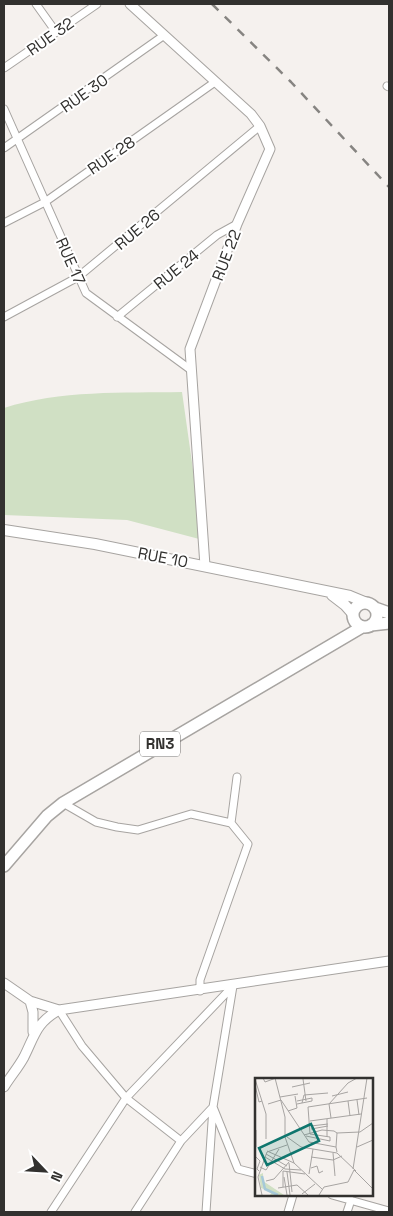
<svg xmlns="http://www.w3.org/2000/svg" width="393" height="1216" viewBox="0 0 393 1216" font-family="'Space Grotesk',sans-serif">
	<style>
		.green { fill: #d0e0c4 }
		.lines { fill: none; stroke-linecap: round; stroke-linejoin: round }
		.minor-casing { stroke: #a7a4a1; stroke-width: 9 }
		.tertiary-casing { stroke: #a7a4a1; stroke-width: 11 }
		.secondary-casing { stroke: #a7a4a1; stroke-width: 12 }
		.trunk-casing { stroke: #a7a4a1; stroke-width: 14 }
		.minor { stroke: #fff; stroke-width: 7 }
		.tertiary { stroke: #fff; stroke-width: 9 }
		.secondary { stroke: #fff; stroke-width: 10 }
		.trunk { stroke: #fff; stroke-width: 11 }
		.rail { stroke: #868481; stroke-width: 2.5; stroke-dasharray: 9 9; stroke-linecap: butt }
		.labels { text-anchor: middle; stroke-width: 4; stroke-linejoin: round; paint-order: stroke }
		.shield { fill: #fff; stroke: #706f6d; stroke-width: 1 }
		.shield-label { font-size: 15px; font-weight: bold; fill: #32312f }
		.street-label { font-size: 16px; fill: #32312f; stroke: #fff }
		.inset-river { fill: none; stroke: #a6c9d9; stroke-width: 2.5 }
		.inset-road { fill: none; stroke: #a7a4a2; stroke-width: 1 }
		.view { fill: #0f766e; fill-opacity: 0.15; stroke: #0f766e; stroke-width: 2.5 }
		.inset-edge { fill: none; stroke: #32312f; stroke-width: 2.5 }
	</style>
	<rect width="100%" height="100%" fill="#f5f1ee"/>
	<path class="green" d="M182,392L203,540L127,520L4,515V408C60,390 123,393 182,392Z"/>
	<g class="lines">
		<defs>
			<path id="minor" d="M36,4L56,32
				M4,68L97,4
				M387,86L389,87
				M4,109L86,293L191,370
				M4,148L163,36
				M4,223L45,202L215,82
				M4,317L78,277L260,126
				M117,317L217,235L237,224
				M63,803L96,822L117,827L138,830L191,814L231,823L248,844L200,980V991
				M231,823L237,777
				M59,1010L82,1046L126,1098L181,1141
				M332,1195L389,1211
				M51,1212L126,1098L233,986
				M135,1212L181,1141L213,1107L238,1169L257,1174
				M206,1212L213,1107L233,986
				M288,1212L293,1195
				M347,1212L351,1200"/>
			<path id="tertiary" d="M130,4L251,114L260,126L270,149L237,224L190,349L205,566
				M4,983L30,1001L59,1010
				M30,1001L33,1012V1032
				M4,1087C10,1077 18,1068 24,1057C35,1035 36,1023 59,1010L389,961"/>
			<path id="secondary" d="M4,530L95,544L350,596L367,603
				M332,595L345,605L353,614"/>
			<path id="trunk" d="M353 615a12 12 0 1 1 24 0a12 12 0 1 1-24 0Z
				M375,608L389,613
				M371,625L389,623
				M4,866L47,816L63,803L362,627"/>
		</defs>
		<use href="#minor" class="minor-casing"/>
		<use href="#tertiary" class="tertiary-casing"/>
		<use href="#secondary" class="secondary-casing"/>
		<use href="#trunk" class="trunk-casing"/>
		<use href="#minor" class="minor"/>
		<use href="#tertiary" class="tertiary"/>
		<use href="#secondary" class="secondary"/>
		<use href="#trunk" class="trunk"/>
		<path class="rail" d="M212,4L291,82L389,187"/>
	</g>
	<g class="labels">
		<rect class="shield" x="140" y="731.5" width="40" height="25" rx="4"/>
		<g class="shield-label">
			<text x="160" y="749">RN3</text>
		</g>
		<g class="street-label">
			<text transform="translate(50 36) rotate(-35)" y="6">RUE 32</text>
			<text transform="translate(84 93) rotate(-35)" y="6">RUE 30</text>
			<text transform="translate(111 155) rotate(-35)" y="6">RUE 28</text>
			<text transform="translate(137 229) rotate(-40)" y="6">RUE 26</text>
			<text transform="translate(226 255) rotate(-69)" y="6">RUE 22</text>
			<text transform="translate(71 261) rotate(66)" y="6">RUE 17</text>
			<text transform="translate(176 269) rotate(-39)" y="6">RUE 24</text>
			<text transform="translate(163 557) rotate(11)" y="6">RUE 10</text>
		</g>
	</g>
	<g transform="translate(255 1078)">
		<rect width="118" height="118" fill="#f5f1ee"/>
		<path d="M8,95V103L29,117H15L17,114L6,110L4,97Z" fill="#d0e0c4"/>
		<path class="inset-river" d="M7,98L10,111L23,117"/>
		<path class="inset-road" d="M8,0L10,4L21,0M20,0L30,39V59M0,1L11,36V61M48,1L51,23M0,7L4,24L7,23M37,9L55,5M77,18L93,14M25,19L43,16M102,22L104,37M42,23L57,20V23L42,26M93,23L95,38M47,25L49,17L73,15M13,26L26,22L54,64L81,69L82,74M33,33L42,30L40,18M76,40L74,26L93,5L102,0M55,43L106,36M56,48L73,46M56,51L73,48M1,52V69M82,55L105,54L118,45M49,57L67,52L79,53L82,55L81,69M51,58L75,63M30,59L39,85L67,111M32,59L46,69L82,75L101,93M72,59V41M75,63V59L55,56L53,29L112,20M102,69L118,62M12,73L39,85M78,75L80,98M11,76L32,88M0,78L5,83L2,91L4,93M10,79L30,91L46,92M56,79L78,82L87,78M34,85L37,114M5,89L11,92L24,71M56,90L62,88L64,95L68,93M98,91L112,0M99,92L118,111M32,94L35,117M54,96L58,71M29,99L32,117M11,103L19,101L34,84M28,109V93L50,96M23,110L42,107L53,117M47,116L60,106M7,117L3,99L12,74L32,67M64,117L69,109L93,104L99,92"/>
		<path class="view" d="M56,46L64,63L12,87L4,70Z"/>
		<rect width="118" height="118" class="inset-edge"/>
	</g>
	<rect width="393" height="1216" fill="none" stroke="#32312f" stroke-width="10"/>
	<g transform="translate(45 1171) rotate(115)" stroke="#ffffff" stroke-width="4" paint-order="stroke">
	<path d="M0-4L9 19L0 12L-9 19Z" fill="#32312f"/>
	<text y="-8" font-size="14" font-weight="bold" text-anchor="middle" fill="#32312f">N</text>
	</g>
</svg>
